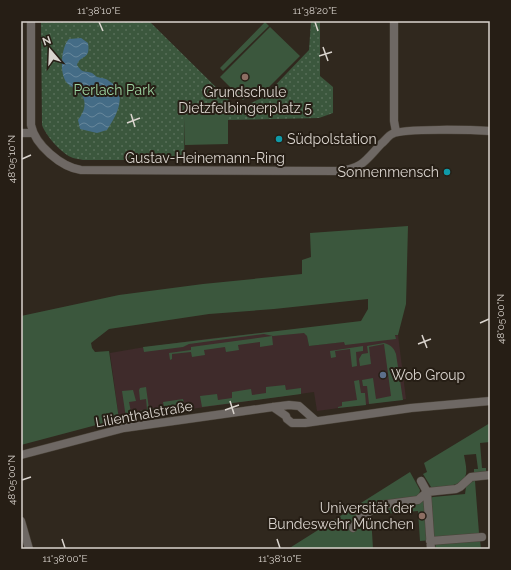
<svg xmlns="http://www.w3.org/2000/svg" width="511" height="570" viewBox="0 0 511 570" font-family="Raleway,sans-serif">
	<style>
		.commercial { fill: #3f2b2b }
		.grass { fill: #3b573d }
		.park { fill: url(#park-dots) }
		.water { fill: url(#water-waves) }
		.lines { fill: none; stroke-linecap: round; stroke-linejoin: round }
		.minor-casing { stroke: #4b443a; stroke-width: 9 }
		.minor { stroke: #6e6864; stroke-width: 8 }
		.ticks { fill: none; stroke: #dad4ce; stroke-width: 1.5 }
		.education-dot { fill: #8d6e63; stroke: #261e15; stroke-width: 1.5 }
		.culture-dot { fill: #0f9aa8; stroke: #261e15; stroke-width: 1.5 }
		.service-dot { fill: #5c6f8a; stroke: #261e15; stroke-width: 1.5 }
		.labels { text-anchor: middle; stroke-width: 4; stroke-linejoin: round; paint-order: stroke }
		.park-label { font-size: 14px; fill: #9dd4a1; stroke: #261e15 }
		.poi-label { font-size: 14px; fill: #dad4ce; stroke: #261e15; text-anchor: start }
		.street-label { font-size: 14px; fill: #dad4ce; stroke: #261e15 }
		.neatline { fill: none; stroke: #dad4ce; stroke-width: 1.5 }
		.ticks-label { font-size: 10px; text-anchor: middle; fill: #dad4ce }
	</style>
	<defs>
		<pattern id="park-dots" width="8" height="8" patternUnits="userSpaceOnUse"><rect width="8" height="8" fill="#3b573d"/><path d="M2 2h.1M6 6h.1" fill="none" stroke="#576e58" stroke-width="1.8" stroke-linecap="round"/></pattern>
		<pattern id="water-waves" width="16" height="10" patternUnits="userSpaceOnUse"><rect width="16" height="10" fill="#446c86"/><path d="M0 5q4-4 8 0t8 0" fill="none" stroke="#67879b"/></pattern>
	</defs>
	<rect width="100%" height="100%" fill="#30281e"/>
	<path class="commercial" d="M306,328L309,346L398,335L406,399L317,411L314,392L119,419L110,353L139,348L214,338Z"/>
	<path class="grass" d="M265,22L269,26L223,71L220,68Z
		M270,27L300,56L266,90L263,88L257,94L253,90L243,100L220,77Z
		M185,117H228V144L185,145Z
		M408,226L406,304L398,335H395L396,339L345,345L344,342L309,346L307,336L304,333L273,336L264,334L189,344L183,347L144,352L143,347L361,321L368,309V299L274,309L209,314L109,329L91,343L92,348L95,352L109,351L119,419L21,445V316L119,295L203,284L302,274V260L311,257L310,233Z
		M272,336L273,345L260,347V342L238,345L239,350L226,352L225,347L204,350L205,355L192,357L191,352L172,354V359L170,360L169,353L191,350V347Z
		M384,343C391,345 394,348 396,354L403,400L369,404L367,386H363L362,380L373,378L376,399L391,396L384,344L369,347L371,364L360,366L359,359L362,354L368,353L367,346Z
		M363,346V351L356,352L357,366L352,367L350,349L335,351L336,357L331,358L330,351Z
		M359,380L361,393H365L366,405L338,408V407L342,406V402L357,400L354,381Z
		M285,385L286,390L301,388V394L202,407L200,396L217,394L218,400L232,398V392L251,389L252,395L266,393V387Z
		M146,387L149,409L156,408V411L154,414L141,416L140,411L147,409L146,399L140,400L139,390L140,388Z
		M133,390L136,401L129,402L131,412L138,411L139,416L126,418L122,391Z
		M183,399L184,404L190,403V406L188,409L162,413L159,411L158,408L164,407L163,402Z
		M490,423V442L480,443L482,468H486V472L474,473V469H478L476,454L464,455C465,461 467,468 466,474C463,487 442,487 433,488L431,487L423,474L427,472L424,463Z
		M410,472L420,490L419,496L381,501L353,519L350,526H363L364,518L382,508L422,501L433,497L465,494L466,487L469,482L474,481H475L479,533L475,537L420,541L418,511L371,515L373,549H288Z
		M480,540L481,549H435L436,543Z"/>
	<path class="park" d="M41,21H149L234,105L242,107L264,97L309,50L311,21H320V76L333,87V113L319,118L228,120V117H185L184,160H83C80,159 76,159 73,158C62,154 46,136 42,125Z"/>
	<path class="water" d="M81,38L88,43C91,61 80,54 77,65C83,74 84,70 92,73C94,74 95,76 97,77C101,78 106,78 109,81C129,93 117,115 107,130L97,133L80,129L78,120C86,110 88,99 77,90C74,88 70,86 67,83C59,74 61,47 69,39Z"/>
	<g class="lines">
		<defs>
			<path id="minor" d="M31,21V125C35,145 61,167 81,170L339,171C363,168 365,161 381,144C385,141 388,136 392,134C403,128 475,130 490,131
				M394,21V121L396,132
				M21,133H32
				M273,407L286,416L287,419L292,423H305L411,408L490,401
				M21,455L124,428L273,407L289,405L299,406L316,421
				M421,481L427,492L431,549
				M21,521L29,549
				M353,528L359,518L380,505L418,500L427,492L456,489L460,487L471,477L490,475
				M430,541L482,537"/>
		</defs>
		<use href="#minor" class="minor-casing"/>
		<use href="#minor" class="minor"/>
	</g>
	<path class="ticks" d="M99,22L103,31M315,22L318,31M323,47L328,61M319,56L332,52M131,114L135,127M127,123L140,118M22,159L31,155M480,323L489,319M422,335L427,348M418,344L431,339M230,401L234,414M225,410L239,405M22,480L31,477M62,539L65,548M277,539L280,548"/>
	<g class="education-dot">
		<circle cx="245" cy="77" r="4"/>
		<circle cx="422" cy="516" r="4"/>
	</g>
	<g class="culture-dot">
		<circle cx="279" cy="139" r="4"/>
		<circle cx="447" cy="172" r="4"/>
	</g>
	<circle class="service-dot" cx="383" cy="375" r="4"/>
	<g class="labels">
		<g class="park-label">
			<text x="114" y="95">Perlach Park</text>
		</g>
		<g class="poi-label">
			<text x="245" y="97" text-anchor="middle">Grundschule<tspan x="245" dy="16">Dietzfelbingerplatz 5</tspan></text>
			<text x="287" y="144">Südpolstation</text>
			<text x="439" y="177" text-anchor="end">Sonnenmensch</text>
			<text x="391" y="380">Wob Group</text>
			<text x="414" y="513" text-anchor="end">Universität der<tspan x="414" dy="16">Bundeswehr München</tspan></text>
		</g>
		<g class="street-label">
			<text x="205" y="163">Gustav-Heinemann-Ring</text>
			<text transform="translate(144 414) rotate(-10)" y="5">Lilienthalstraße</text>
		</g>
	</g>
	<rect width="511" height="570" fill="none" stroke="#261e15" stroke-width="44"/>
	<g transform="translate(50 50) rotate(341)" stroke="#261e15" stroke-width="3" paint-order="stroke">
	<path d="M0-3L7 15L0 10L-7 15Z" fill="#dad4ce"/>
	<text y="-6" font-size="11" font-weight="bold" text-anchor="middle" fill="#dad4ce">N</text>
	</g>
	<rect x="22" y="22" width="467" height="526" class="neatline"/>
	<g class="ticks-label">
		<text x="99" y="14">11°38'10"E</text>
		<text x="315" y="14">11°38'20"E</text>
		<text transform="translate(11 159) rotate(-90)" y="4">48°05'10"N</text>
		<text transform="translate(500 319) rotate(-90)" y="4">48°05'00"N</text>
		<text transform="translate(11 480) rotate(-90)" y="4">48°05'00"N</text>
		<text x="65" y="562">11°38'00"E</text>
		<text x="280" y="562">11°38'10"E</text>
	</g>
</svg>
